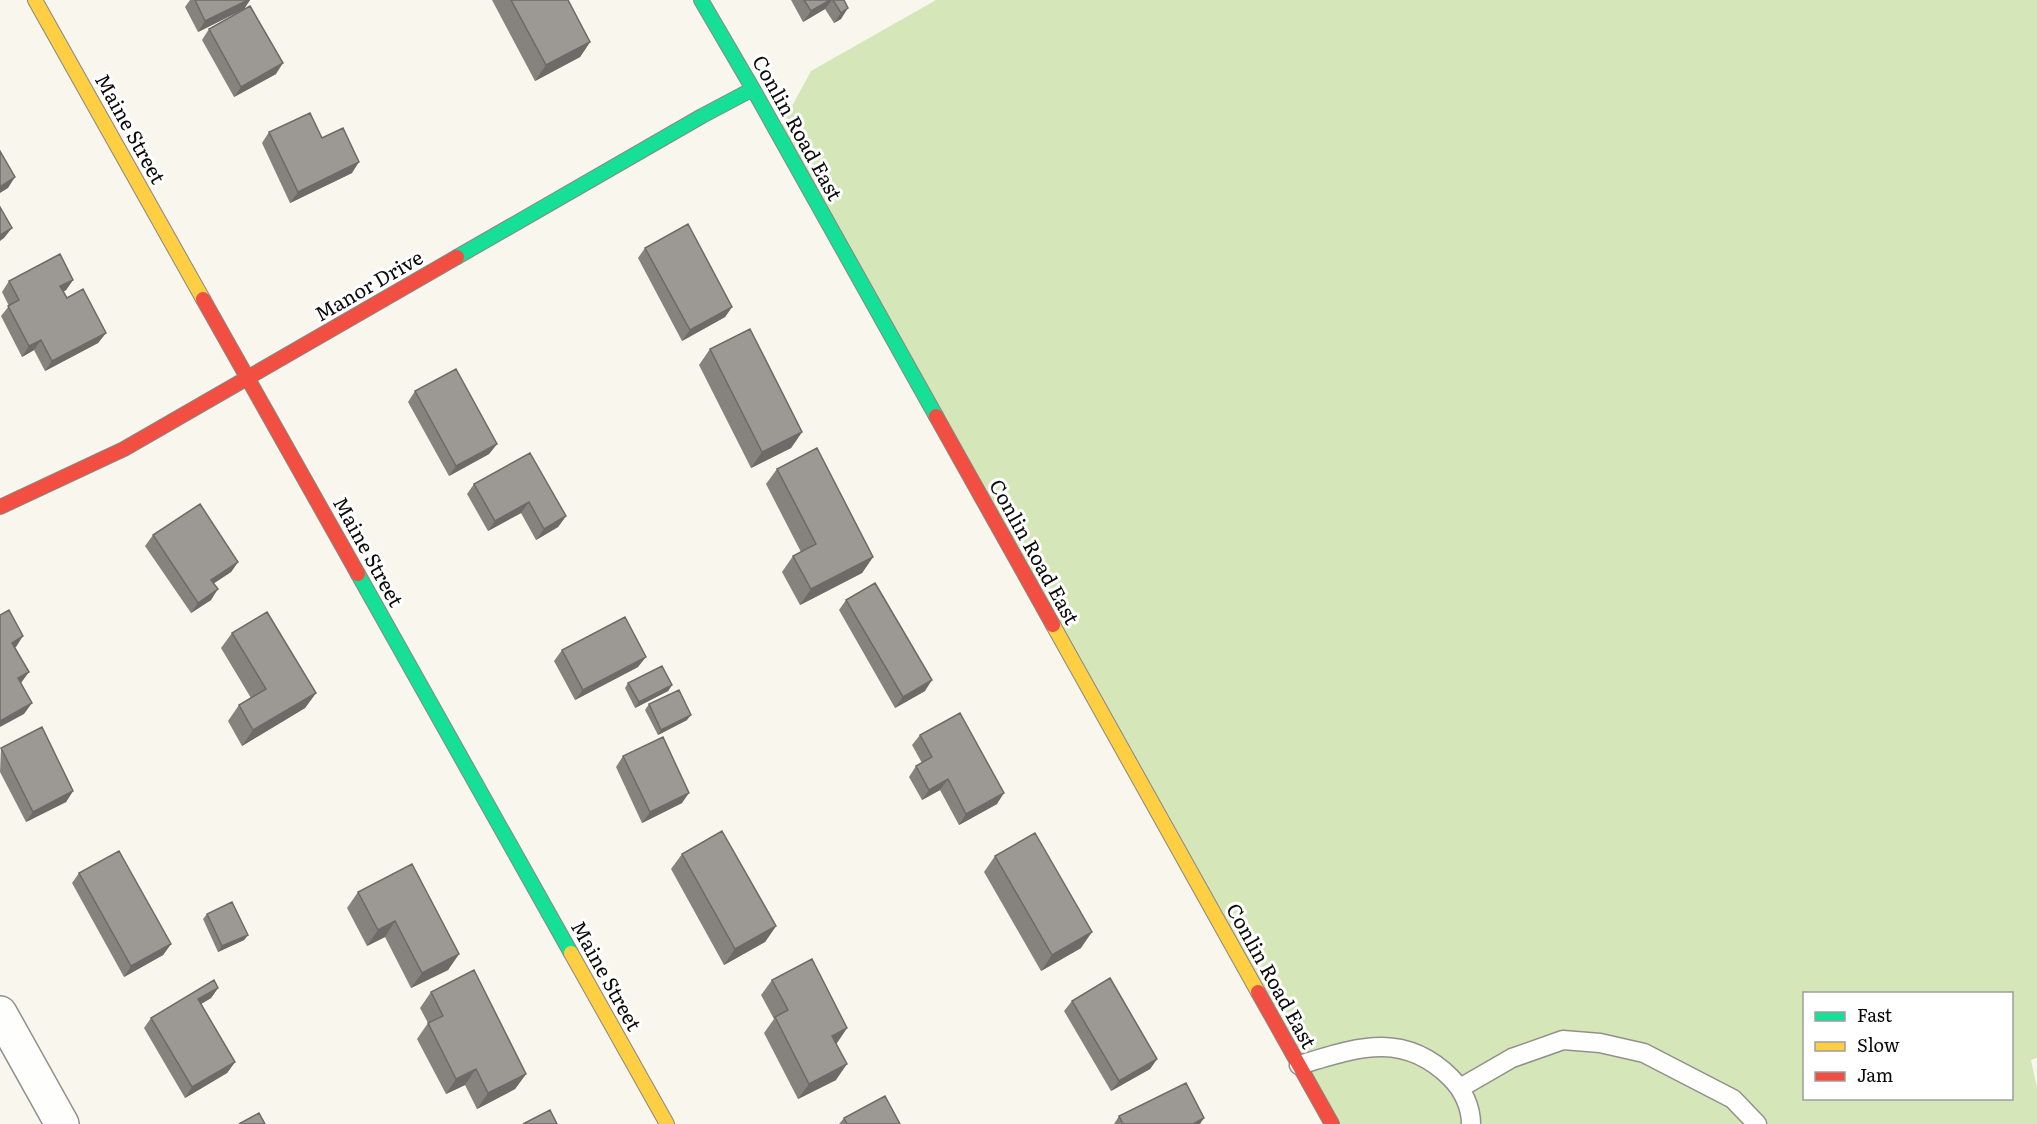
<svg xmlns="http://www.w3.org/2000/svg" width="2037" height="1124" viewBox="0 0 2037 1124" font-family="Literata,serif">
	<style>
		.forest { fill: #d5e7b9; fill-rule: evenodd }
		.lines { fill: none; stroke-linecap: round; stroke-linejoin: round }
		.lane-casing { stroke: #92908c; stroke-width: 21 }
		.street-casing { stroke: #92908c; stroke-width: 36 }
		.fast-casing { stroke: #888783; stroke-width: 16 }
		.slow-casing { stroke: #888783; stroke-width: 16 }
		.jam-casing { stroke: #888783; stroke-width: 16 }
		.lane { stroke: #fefefc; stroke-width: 18 }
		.street { stroke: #fefefc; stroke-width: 33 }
		.fast { stroke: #16e098; stroke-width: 14 }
		.slow { stroke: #ffcf43; stroke-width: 14 }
		.jam { stroke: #f24e42; stroke-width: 14 }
		.wall { fill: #86837e }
		.shaded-wall { fill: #6d6a67 }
		.building { fill: #9c9893; stroke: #6d6a67; stroke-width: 1.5 }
		.labels { text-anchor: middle; stroke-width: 6; stroke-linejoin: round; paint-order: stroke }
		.street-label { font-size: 20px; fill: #0a0a0a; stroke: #fff }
	</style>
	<rect width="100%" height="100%" fill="#f9f6ed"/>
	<path class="forest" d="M936,0H2037V1058L2031,1060L2037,1088V1124H1337L779,130L811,71ZM1804,994H2012V1098H1804Z"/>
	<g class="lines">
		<defs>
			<path id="lane" d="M1299,1065C1356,1048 1403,1030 1451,1078C1463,1090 1471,1107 1471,1124
				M1460,1088L1512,1058L1563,1040L1600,1043L1644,1053L1733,1099L1757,1124"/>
			<path id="street" d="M0,1013L62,1124"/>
			<path id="fast" d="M701,0L753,89L936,416
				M457,257L702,116L753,89
				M358,574L571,953"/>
			<path id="slow" d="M35,0L203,299
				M1053,625L1258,992
				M571,953L667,1124"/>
			<path id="jam" d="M203,299L358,574
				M936,416L1053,625
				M0,507L124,449L457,257
				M1258,992L1332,1124"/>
		</defs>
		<use href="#lane" class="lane-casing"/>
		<use href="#street" class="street-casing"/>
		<use href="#fast" class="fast-casing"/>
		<use href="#slow" class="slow-casing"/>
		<use href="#jam" class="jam-casing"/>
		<use href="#lane" class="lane"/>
		<use href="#street" class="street"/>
		<use href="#fast" class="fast"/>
		<use href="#slow" class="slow"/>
		<use href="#jam" class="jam"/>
	</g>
	<path class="wall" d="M190,0H250L244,9L198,32L185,7Z
		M492,0H568L590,42L580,57L535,81Z
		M791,0H844L841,19L834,23L825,9L803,22Z
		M209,29L276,74L234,97L202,40Z
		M269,132L322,138L352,173L290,203L262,143Z
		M645,248L732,307L725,317L682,341L638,258Z
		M73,280L66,290L63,292L67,298L106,333L98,343L45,371L34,350L22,357L1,316L9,306L2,292L9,281Z
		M710,349L802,432L791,448L751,468L699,365Z
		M415,391L497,444L489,454L449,476L408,402Z
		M530,453L566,516L558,527L536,540L521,513L488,531L467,494L474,484Z
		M777,469L873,557L862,573L800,605L782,572L793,556L801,552L766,484Z
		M153,535L238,562L231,572L214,583L211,600L191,613L145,546Z
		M846,600L925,691L895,708L839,610Z
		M232,633L316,693L305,708L242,746L228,721L239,705L251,698L221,648Z
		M562,650L638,667L575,700L554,661Z
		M628,683L672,685L668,691L635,708L625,688Z
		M649,704L687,720L658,735L645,710Z
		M920,735L997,804L959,825L940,790L922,800L909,777L916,766L922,763L912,745Z
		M1,748L73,791L66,802L26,822L0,772Z
		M623,756L682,803L642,823L616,767Z
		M682,854L776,926L765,942L724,965L671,869Z
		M995,856L1081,948L1041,971L984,872Z
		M79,873L171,944L163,955L124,977L72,883Z
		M358,892L459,954L448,970L411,988L385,937L367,946L347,908Z
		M207,914L248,935L244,940L218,952L203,919Z
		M772,980L847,1028L836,1044V1080L798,1099L764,1033L774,1019L761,995Z
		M218,988L211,998L201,1004L235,1062L227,1073L185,1098L144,1028L151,1018Z
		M431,992L526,1074L515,1089L477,1109L465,1085L446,1094L417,1039L428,1023L420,1008Z
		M1072,1001L1157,1059L1150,1069L1111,1091L1064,1011Z
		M1119,1116L1200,1124H1114Z
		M844,1118L900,1124H839Z"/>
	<path class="shaded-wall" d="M248,0H250L244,9L198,32L205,21Z
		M830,0H832L825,9L803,22L811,11Z
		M848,8L841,19L834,23L841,13Z
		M590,42L580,57L535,81L546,65Z
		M283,63L276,74L234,97L241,87Z
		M359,162L352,173L290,203L298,192Z
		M15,177L8,188L0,193V187Z
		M12,228L4,238L0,241V235Z
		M73,280L66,290L53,297L60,286Z
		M732,307L725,317L682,341L690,330Z
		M106,333L98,343L45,371L52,361Z
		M41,340L34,350L22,357L29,346Z
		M802,432L791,448L751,468L762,452Z
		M497,444L489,454L449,476L456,466Z
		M529,502L521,513L488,531L495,521Z
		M566,516L558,527L536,540L544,529Z
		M873,557L862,573L800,605L811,589Z
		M238,562L231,572L204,590L211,580Z
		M218,589L211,600L191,613L198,603Z
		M23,636L16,647L5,653L12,643Z
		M646,657L638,667L575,700L583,690Z
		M29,672L21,683L10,689L18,678Z
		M932,680L925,691L895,708L903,697Z
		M672,685L668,691L635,708L639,702Z
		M316,693L305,708L242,746L253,730Z
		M32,703L24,714L0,727V721Z
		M691,715L687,720L658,735L661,730Z
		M948,779L940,790L922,800L929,790Z
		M73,791L66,802L26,822L33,812Z
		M689,793L682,803L642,823L650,812Z
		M1004,793L997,804L959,825L966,814Z
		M395,921L385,937L367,946L378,930Z
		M776,926L765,942L724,965L735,949Z
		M1092,932L1081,948L1041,971L1052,955Z
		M248,935L244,940L218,952L222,946Z
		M171,944L163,955L124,977L131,966Z
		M459,954L448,970L411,988L422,973Z
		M218,988L211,998L191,1010L198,999Z
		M847,1028L837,1043L822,1051L832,1036Z
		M1157,1059L1150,1069L1111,1091L1119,1081Z
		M235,1062L227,1073L185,1098L192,1087Z
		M847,1064L836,1080L798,1099L809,1084Z
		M476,1069L465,1085L446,1094L456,1079Z
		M526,1074L515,1089L477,1109L488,1093Z
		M1204,1118L1200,1124H1193Z"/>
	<path class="building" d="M195,0H248L205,21Z
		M511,0H568L590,42L546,65Z
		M804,0H830L811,11Z
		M833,0H844L848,8L841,13Z
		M250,6L283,63L241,87L209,29Z
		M310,113L322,138L343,128L359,162L298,192L269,132Z
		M0,151L15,177L0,187Z
		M0,207L12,228L0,235Z
		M688,224L732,307L690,330L645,248Z
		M60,254L73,280L60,286L67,298L83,289L106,333L52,361L41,340L29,346L8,306L19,300L9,281Z
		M750,329L802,432L762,452L710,349Z
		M456,369L497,444L456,466L415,391Z
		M817,448L873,557L811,589L793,556L816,544L777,469Z
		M530,453L566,516L544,529L529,502L495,521L474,484Z
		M200,504L238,562L211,580L218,589L198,603L153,535Z
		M875,583L932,680L903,697L846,600Z
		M9,610L23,636L12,643L29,672L18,678L32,703L0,721V615Z
		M267,612L316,693L253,730L239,705L266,689L232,633Z
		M625,617L646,657L583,690L562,650Z
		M662,666L672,685L639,702L628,683Z
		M679,690L691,715L661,730L649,704Z
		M960,713L1004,793L966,814L948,779L929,790L916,766L932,757L920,735Z
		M42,727L73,791L33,812L1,748Z
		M663,737L689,793L650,812L623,756Z
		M722,831L776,926L735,949L682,854Z
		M1035,833L1092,932L1052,955L995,856Z
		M119,851L171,944L131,966L79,873Z
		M412,864L459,954L422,973L395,921L378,930L358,892Z
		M232,902L248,935L222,946L207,914Z
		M812,959L847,1028L832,1036L847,1064L809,1084L775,1017L788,1010L772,980Z
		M474,970L526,1074L488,1093L476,1069L456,1079L428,1023L443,1016L431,992Z
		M1110,978L1157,1059L1119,1081L1072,1001Z
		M214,980L218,988L198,999L235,1062L192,1087L151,1018Z
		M1186,1083L1204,1118L1193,1124H1123L1119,1116Z
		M885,1096L900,1124H847L844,1118Z
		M550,1110L557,1124H523Z
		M259,1113L265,1124H239Z"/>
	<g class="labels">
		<g class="street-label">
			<text transform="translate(797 128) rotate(61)" y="7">Conlin Road East</text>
			<text transform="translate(130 129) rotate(61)" y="7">Maine Street</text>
			<text transform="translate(369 286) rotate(-30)" y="7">Manor Drive</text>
			<text transform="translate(368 552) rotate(61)" y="7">Maine Street</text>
			<text transform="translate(1034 552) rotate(61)" y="7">Conlin Road East</text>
			<text transform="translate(606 976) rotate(61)" y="7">Maine Street</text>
			<text transform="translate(1271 976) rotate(61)" y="7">Conlin Road East</text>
		</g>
	</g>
	<rect x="1803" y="992" width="210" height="108" fill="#ffffff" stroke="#9d9d9d" stroke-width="1.5"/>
	<rect x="1815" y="1012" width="30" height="9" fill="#16e098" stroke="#9d9d9d" stroke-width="1.5"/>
	<text x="1857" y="1022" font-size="18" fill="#0a0a0a">Fast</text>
	<rect x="1815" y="1042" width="30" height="9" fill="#ffcf43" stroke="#9d9d9d" stroke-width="1.5"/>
	<text x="1857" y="1052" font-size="18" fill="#0a0a0a">Slow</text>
	<rect x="1815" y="1072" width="30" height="9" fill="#f24e42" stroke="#9d9d9d" stroke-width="1.5"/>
	<text x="1857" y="1082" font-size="18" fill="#0a0a0a">Jam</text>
</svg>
